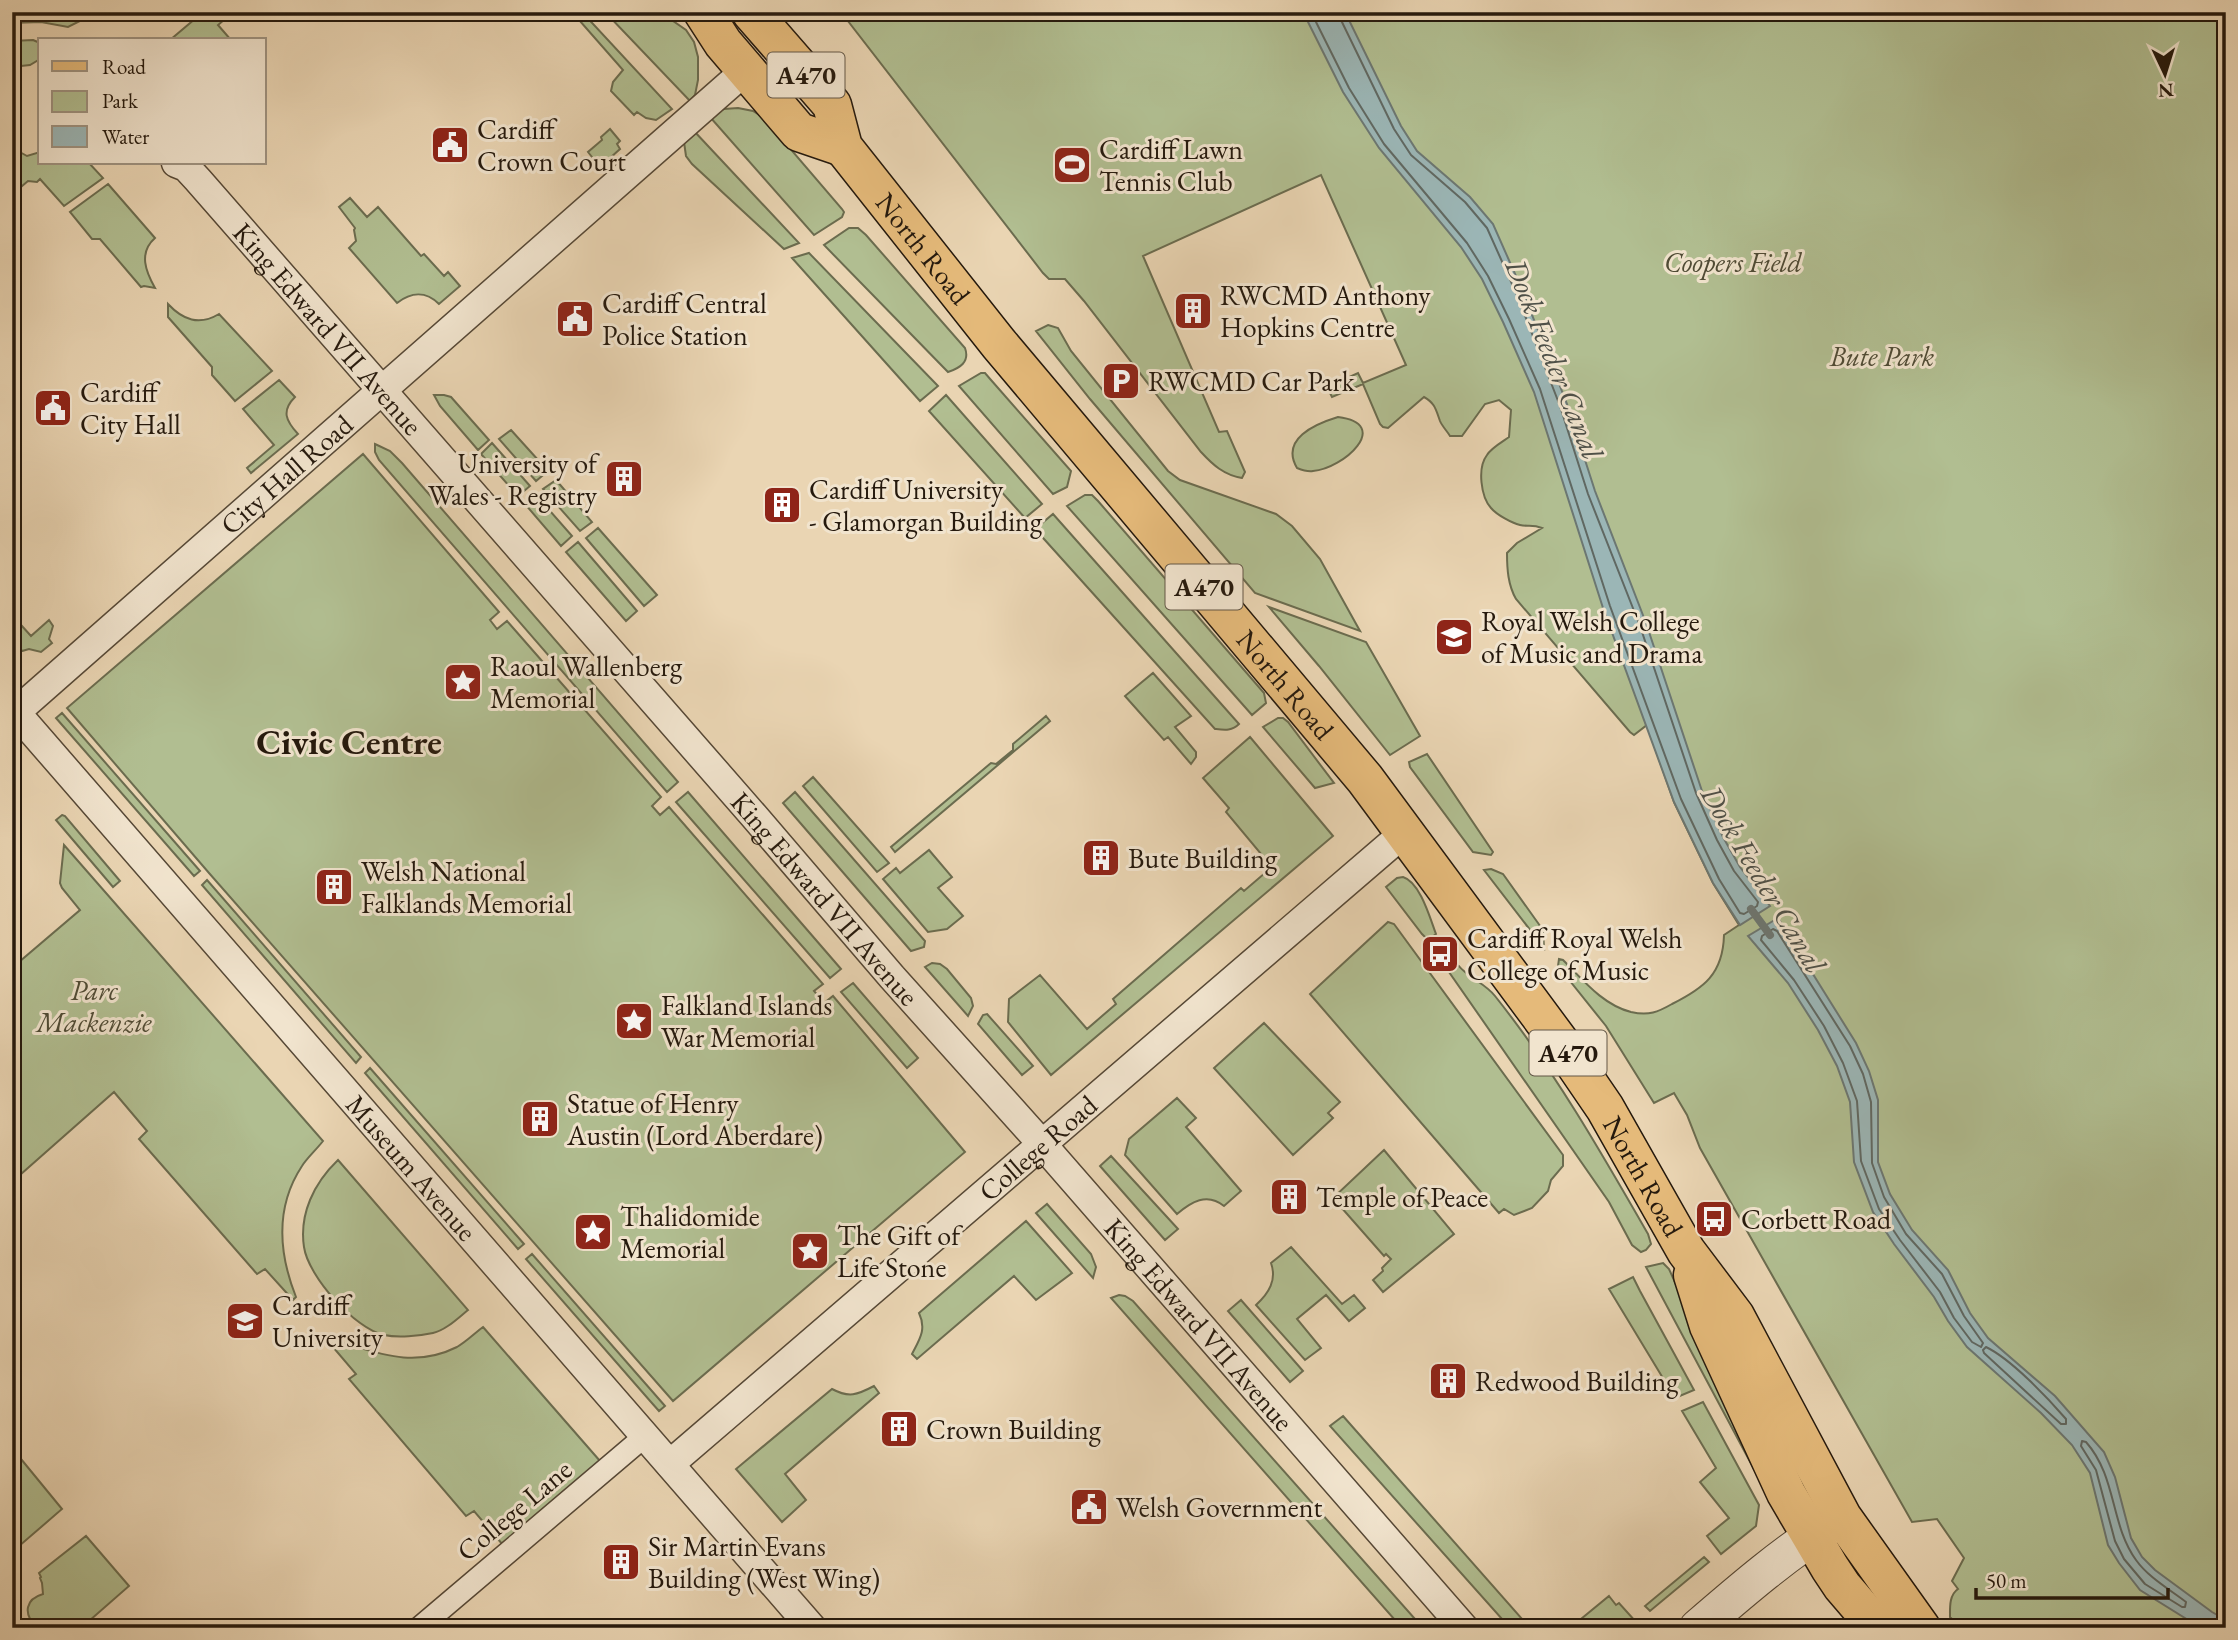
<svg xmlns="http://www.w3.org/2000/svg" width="2238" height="1640" viewBox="0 0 2238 1640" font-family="'EB Garamond',serif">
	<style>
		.green { fill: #b1be91; stroke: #6b6c4f; stroke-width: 2 }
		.water { fill: #9bb6b6; stroke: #6c7772; stroke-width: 2 }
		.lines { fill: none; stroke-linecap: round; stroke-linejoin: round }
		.shore { stroke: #606862; stroke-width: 2 }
		.stream { stroke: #6c7772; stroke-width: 8 }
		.pedestrian-casing { stroke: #564836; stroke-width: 24 }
		.minor-casing { stroke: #564836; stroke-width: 31 }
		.tertiary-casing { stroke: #564836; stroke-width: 39 }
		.primary-casing { stroke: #25190d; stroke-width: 41 }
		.pedestrian { stroke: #f1e4ce; stroke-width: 21 }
		.minor { stroke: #f1e4ce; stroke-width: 28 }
		.tertiary { stroke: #f1e4ce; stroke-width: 37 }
		.primary { stroke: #e5ba7a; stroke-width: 38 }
		.labels { text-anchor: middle; stroke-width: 6; stroke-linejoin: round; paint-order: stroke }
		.shield { fill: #f1e4ce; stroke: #625647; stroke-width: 2 }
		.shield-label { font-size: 26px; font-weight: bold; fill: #25190d }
		.poi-label { font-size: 28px; fill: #25190d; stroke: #f1e4ce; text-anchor: start }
		.street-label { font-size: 28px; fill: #25190d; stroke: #f1e4ce }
		.park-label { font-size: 28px; font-style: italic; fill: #4f4b35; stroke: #f1e4ce }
		.water-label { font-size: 30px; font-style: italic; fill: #4e5048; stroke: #f1e4ce }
		.district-label { font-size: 35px; font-weight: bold; fill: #25190d; stroke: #f1e4ce }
	</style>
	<rect width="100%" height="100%" fill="#ead5b3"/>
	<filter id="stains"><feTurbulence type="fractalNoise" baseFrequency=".00286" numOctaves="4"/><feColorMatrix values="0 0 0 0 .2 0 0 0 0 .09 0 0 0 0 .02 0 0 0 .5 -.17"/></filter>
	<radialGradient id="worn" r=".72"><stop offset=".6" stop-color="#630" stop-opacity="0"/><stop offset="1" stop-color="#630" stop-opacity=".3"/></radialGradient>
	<path class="green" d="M12,12H82L85,15L82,20L68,27L41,22L12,23Z
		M195,12H222L224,20L218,25L231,40H170L196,18L194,15Z
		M572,12H582L672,109L656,120L646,118L637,112L634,115L611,91L613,82L623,70Z
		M605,12H660L686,30L694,42L698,57V80L695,95L690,101Z
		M841,12H2226V1628H1960L1950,1617C1950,1608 1949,1595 1958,1589L1952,1581L1964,1558L1937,1519L1912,1522L1700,1148L1687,1115L1674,1093L1654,1103L1606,1026L1558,966L1559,959L1563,960C1583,980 1603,1005 1631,1012C1649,1016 1658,1012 1672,1004C1704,988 1723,974 1724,935L1739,925L1713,883L1674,802L1647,725L1634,735L1630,732L1516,599C1508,585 1507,569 1507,553L1517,543L1542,528C1532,524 1528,527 1520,525C1512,523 1497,515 1491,508C1481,497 1477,468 1487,455C1491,448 1502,442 1509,437L1511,410L1499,400L1485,404L1462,436H1450C1447,431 1442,426 1440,421C1436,410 1435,403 1424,397L1388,428L1383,427L1380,424L1363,384L1332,397L1327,387L1358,373L1363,383L1406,365L1321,175L1143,256L1219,432L1227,431L1245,472L1242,478C1224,475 1213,465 1201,452L1084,301L1065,279H1049L1043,273Z
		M33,40L40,43V59L30,65L12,67V41Z
		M738,108L753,111L764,118L842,209L844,212L842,217L814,235L710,117L724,109Z
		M610,129L620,141L617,144L620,149L600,167L588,152L602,140L601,137Z
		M694,131L799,243L784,249L692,164L686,156L684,142Z
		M18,151L27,156L40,152V163H89L103,178L64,206L40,179L37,182L28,181L15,192V198L12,200V156Z
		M108,184L155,238C138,253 146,272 155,288L144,286L141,287L100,239H92L70,212Z
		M350,198L367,217L378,207L421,256L424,254L444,276L448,272L460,286L439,304C426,291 411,292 397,303L349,248L356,241L354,230L355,228L339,207Z
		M849,228H858L866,235L965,348C970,362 960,368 948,372L824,245Z
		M809,253L938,386L920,401L792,258Z
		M168,304C183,320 199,326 219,314L272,371L235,401L212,375V367L168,317Z
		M1048,325L1058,328L1071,351L1168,471L1180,480L1276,514L1292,526L1320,559L1360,631L1255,593L1090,399L1036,331Z
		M981,373H985L991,380L1071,471L1067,487L1053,494L959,386Z
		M279,380L295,397C281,411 286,421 298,434L251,473L247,468L274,445L243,409Z
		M434,395H444L451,397L489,440L478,450L440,406Z
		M946,395L1042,504L1025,518L929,411Z
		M1338,417C1393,424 1343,469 1313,471C1308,472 1302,470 1297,468C1280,439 1315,424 1338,417Z
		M511,430L548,471L536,481L499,439Z
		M492,443L530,486L518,496L481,454Z
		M375,444L390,451L402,463L678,782L667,792L379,460L375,452Z
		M363,454L499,612L490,620L497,629L507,621L661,797L652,806L660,815L669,807L823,984L814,991L824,1003L833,996L965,1152L673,1401L209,873L67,708Z
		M556,480L592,522L580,531L543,489Z
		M536,495L572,536L561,546L525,504Z
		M1085,495H1092L1098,501L1264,693L1266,703L1252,715L1067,506Z
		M1053,514L1239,724C1232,731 1225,730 1215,729L1035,529Z
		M598,528L657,595L644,606L586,538Z
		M578,542L637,611L626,621L566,552Z
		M1269,607L1366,642L1420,736L1390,755L1319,666Z
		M12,615L31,636L49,620L53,626L49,639L52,643L41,652L29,649L22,651L12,639Z
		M1153,673L1191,716L1175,727L1196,752V757L1191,764L1168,737L1164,740L1125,696Z
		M62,713L200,871L194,876L56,718Z
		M1046,716L1050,721L895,852L891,847L991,763L996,764L1013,750V744Z
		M1278,718H1283L1288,722L1334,783L1315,788L1263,727Z
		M1250,737L1333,836L1051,1075L1008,1022L1009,999L1040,975L1087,1029L1116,1004L1113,999L1241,888L1244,891L1272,867L1226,812L1229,808L1203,778Z
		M1427,754L1493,852L1491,855L1473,852L1410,767L1409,762Z
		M813,777L889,863L877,872L803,786Z
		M688,792L841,969L830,978L676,802Z
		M795,792L925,941L924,947L911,951L783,803Z
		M62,815L65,816L120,881L113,887L56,820Z
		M64,845L323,1141C316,1150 307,1158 302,1166C275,1207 279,1254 296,1297L293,1300L265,1269L257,1274L139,1139L147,1131L114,1092L12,1182V968L80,910L62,888L60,883Z
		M929,850L952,877L938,888L963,916L947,929L928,932L883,879L896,868L900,873Z
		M1491,869L1503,874L1543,930L1544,948L1484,870Z
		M1403,877C1420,882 1430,918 1436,934L1428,940L1422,934L1386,887L1397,878Z
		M207,880L361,1057L356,1063L202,885Z
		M1388,922L1394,924L1563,1155V1166L1551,1180L1548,1191L1532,1208L1514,1215L1504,1209L1499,1213L1310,994Z
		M932,963L940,964L947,969L971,998L973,1006L968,1016L925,967Z
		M1458,965C1468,978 1485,983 1495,996C1554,1070 1601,1152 1648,1234L1651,1244L1646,1250L1641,1252L1632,1245L1609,1202L1449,972L1454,966Z
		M853,983L918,1058L907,1068L841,992Z
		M987,1014L1033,1066L1022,1075L978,1024L983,1015Z
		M1264,1023L1340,1102L1328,1113L1333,1118L1293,1155L1214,1068Z
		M370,1068L524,1244L518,1249L365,1073Z
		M1177,1098L1196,1118L1186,1127L1241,1191L1224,1206C1207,1192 1191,1202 1177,1214L1125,1155L1129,1139Z
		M1384,1150L1454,1234L1383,1292L1373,1280L1383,1271L1382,1268L1391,1259L1386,1254L1384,1256L1333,1198Z
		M1111,1156L1178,1229L1165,1240L1100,1166Z
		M338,1160L468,1310C458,1318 446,1330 433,1333C419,1336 398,1338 384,1335C355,1329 308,1276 304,1247C299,1214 314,1183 338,1160Z
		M1047,1204L1091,1254L1096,1267L1093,1278L1036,1213Z
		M1026,1221L1072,1273L1036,1300L1014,1276L917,1359L912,1354C919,1340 927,1330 919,1313Z
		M1291,1247L1342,1304L1354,1295L1365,1308L1349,1321L1326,1295L1297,1319L1321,1348L1305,1360L1256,1305C1269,1293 1277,1280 1271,1263Z
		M532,1254L665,1406L659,1411L651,1402L526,1259Z
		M1663,1263L1669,1269L1760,1472L1763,1486L1646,1267Z
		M1633,1277L1640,1291L1694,1390L1675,1398L1609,1289Z
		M1119,1295L1125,1296L1133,1301L1423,1628H1402L1111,1298Z
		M1241,1300L1303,1371L1290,1382L1228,1311Z
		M483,1327L600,1461L503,1545L474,1511L466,1516L349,1379L356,1374L327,1340L329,1339C374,1351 411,1370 457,1347C466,1342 475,1333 483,1327Z
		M874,1386L879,1393L785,1474L806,1500L782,1522L736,1469L832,1389C849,1398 857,1395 874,1386Z
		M1703,1402L1759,1505L1756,1526L1721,1554L1707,1536L1729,1518L1700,1482L1716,1468L1682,1411Z
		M1343,1416L1530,1628H1510L1330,1426Z
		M21,1459L62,1509L18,1547L15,1544H12V1466Z
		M86,1536L129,1586L81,1628H37C22,1613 26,1599 43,1594L42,1583L40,1578L41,1577L39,1573Z
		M1704,1557L1709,1562L1650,1611L1645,1606Z
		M1609,1596L1616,1605L1619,1603L1636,1622L1629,1628H1570Z"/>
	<path class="water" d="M1303,12H1345L1401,126L1417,151L1470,197L1493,224L1523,292L1567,404L1595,491L1646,623L1702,791L1723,837L1740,867L1770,906L1740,925L1713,883L1674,802L1603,608L1534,392L1503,322L1482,279L1461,247L1379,148L1343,92Z
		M1778,918L1856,1043L1869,1071L1878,1100V1162L1890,1194L1912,1230L1948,1270L1970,1313L1988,1338L2055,1396L2104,1452L2115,1477L2131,1538L2142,1557L2155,1570L2212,1612L2226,1620V1628H2201L2140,1590L2119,1563L2108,1545L2090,1473L2072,1445L2041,1413L1967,1347L1948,1321L1934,1297L1894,1244L1873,1212L1854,1162L1850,1102L1837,1066L1818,1030L1788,983L1748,936Z"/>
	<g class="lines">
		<path class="shore" d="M1311,12L1349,88L1384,144L1467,243L1488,276L1509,319L1540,389L1610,606L1681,799L1719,879L1740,913L1744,914L1757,906L1758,902L1734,871L1717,840L1696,793L1640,626L1588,494L1560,406L1517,295L1487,228L1465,202L1411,155L1394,129L1340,18V12
			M1773,929L1777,931L1850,1046L1863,1074L1871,1102L1872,1163L1884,1197L1906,1234L1942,1274L1964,1316L1983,1343L1981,1347L1972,1342L1954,1318L1940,1292L1900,1240L1879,1209L1861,1161L1857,1101L1843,1063L1824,1026L1794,980L1761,940L1762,936Z
			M1986,1347C2011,1359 2047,1397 2066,1419V1424H2061L1984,1353L1983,1350Z
			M2082,1441L2086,1442C2117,1477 2110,1524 2136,1560C2148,1577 2169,1589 2186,1602L2185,1607H2182L2145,1584L2124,1559L2115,1541L2096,1470L2081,1446Z"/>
		<path class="stream" d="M1751,909L1770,935"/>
		<defs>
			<path id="pedestrian" d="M419,1628L645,1436"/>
			<g id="minor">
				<path id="s1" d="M176,163L186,167L198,180L754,816L892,977L1042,1144L1464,1628"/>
				<path id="s2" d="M12,708L812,1628"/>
				<path id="s3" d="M16,712L746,70"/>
				<path id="s4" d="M670,1464L1405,832"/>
			</g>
			<path id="tertiary" d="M1698,1628C1742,1590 1786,1552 1836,1521"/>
			<g id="primary">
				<path d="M703,12L723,43L799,132L843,147"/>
				<path id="s5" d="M751,12L832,105L843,147L999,344L1365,779L1564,1048L1605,1108L1686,1251L1735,1316L1842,1517L1921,1628"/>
				<path d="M1693,1275L1709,1326L1786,1493L1830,1568L1842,1586L1878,1628"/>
			</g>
		</defs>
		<use href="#pedestrian" class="pedestrian-casing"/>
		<use href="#minor" class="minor-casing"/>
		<use href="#tertiary" class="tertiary-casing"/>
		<use href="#primary" class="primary-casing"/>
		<use href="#pedestrian" class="pedestrian"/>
		<use href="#minor" class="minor"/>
		<use href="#tertiary" class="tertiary"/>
		<use href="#primary" class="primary"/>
	</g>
	<defs>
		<symbol id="civic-square" viewBox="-11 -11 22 22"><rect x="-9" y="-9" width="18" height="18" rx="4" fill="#8f2418" stroke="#f1e4ce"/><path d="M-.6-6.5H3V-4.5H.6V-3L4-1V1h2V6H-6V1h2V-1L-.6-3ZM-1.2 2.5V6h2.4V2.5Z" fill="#fff"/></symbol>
		<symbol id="stadium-square" viewBox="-11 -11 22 22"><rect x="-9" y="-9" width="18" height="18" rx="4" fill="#8f2418" stroke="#f1e4ce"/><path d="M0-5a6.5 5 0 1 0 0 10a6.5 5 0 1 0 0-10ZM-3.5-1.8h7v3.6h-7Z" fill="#fff"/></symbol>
		<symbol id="building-square" viewBox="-11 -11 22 22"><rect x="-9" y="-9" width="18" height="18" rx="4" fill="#8f2418" stroke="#f1e4ce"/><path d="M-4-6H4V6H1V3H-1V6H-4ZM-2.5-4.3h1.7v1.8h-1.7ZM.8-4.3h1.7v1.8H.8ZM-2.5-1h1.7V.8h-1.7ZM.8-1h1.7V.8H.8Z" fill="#fff"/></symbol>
		<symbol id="parking-square" viewBox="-11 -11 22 22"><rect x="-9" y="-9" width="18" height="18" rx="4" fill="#8f2418" stroke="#f1e4ce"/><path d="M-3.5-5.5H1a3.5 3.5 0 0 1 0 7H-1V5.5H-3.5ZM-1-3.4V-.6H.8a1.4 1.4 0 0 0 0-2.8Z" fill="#fff"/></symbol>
		<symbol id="university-square" viewBox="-11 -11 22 22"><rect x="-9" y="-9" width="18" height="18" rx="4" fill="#8f2418" stroke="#f1e4ce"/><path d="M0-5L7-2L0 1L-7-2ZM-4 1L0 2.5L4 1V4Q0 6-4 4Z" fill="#fff"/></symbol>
		<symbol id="sight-square" viewBox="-11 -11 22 22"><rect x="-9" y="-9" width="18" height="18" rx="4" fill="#8f2418" stroke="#f1e4ce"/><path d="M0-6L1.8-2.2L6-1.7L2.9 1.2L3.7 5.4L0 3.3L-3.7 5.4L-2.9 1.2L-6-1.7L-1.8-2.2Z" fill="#fff"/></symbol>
		<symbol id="bus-square" viewBox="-11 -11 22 22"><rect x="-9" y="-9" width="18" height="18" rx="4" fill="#8f2418" stroke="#f1e4ce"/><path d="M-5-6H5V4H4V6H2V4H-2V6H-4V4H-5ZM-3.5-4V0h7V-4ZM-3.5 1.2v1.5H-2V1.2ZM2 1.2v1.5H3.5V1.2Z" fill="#fff"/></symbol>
	</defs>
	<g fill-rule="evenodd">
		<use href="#civic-square" x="428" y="123" width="44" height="44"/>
		<use href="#stadium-square" x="1050" y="143" width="44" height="44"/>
		<use href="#building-square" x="1171" y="289" width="44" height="44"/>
		<use href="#civic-square" x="553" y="297" width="44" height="44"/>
		<use href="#parking-square" x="1099" y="359" width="44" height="44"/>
		<use href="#civic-square" x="31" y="386" width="44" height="44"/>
		<use href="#building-square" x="602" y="457" width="44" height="44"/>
		<use href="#building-square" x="760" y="483" width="44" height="44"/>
		<use href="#university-square" x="1432" y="615" width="44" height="44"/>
		<use href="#sight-square" x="441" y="660" width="44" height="44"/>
		<use href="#building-square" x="1079" y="836" width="44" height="44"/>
		<use href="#building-square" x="312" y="865" width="44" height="44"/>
		<use href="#bus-square" x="1418" y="932" width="44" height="44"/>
		<use href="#sight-square" x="612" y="999" width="44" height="44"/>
		<use href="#building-square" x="518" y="1097" width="44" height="44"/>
		<use href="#building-square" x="1267" y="1175" width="44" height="44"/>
		<use href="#bus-square" x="1692" y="1197" width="44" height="44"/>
		<use href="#sight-square" x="571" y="1210" width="44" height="44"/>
		<use href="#sight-square" x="788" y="1229" width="44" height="44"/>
		<use href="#university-square" x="223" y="1299" width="44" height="44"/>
		<use href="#building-square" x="1426" y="1359" width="44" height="44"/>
		<use href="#building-square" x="877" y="1407" width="44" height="44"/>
		<use href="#civic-square" x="1067" y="1485" width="44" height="44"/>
		<use href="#building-square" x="599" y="1540" width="44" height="44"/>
	</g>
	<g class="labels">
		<g class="shield">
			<rect x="767.5" y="52.5" width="77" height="45" rx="5"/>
			<rect x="1165.5" y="564.5" width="77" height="45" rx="5"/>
			<rect x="1529.5" y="1030.5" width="77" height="45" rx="5"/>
		</g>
		<g class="shield-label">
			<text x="806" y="84">A470</text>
			<text x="1204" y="596">A470</text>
			<text x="1568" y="1062">A470</text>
		</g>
		<g class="poi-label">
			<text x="477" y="139">Cardiff<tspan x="477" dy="32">Crown Court</tspan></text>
			<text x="1099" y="159">Cardiff Lawn<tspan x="1099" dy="32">Tennis Club</tspan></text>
			<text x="1220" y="305">RWCMD Anthony<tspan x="1220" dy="32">Hopkins Centre</tspan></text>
			<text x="602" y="313">Cardiff Central<tspan x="602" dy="32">Police Station</tspan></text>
			<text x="1148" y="391">RWCMD Car Park</text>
			<text x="80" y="402">Cardiff<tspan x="80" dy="32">City Hall</tspan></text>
			<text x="597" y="473" text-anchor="end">University of<tspan x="597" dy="32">Wales - Registry</tspan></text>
			<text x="809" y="499">Cardiff University<tspan x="809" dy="32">- Glamorgan Building</tspan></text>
			<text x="1481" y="631">Royal Welsh College<tspan x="1481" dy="32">of Music and Drama</tspan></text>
			<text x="490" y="676">Raoul Wallenberg<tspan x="490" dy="32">Memorial</tspan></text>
			<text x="1128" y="868">Bute Building</text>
			<text x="361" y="881">Welsh National<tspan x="361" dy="32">Falklands Memorial</tspan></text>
			<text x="1467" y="948">Cardiff Royal Welsh<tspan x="1467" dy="32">College of Music</tspan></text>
			<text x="661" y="1015">Falkland Islands<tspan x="661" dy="32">War Memorial</tspan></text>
			<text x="567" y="1113">Statue of Henry<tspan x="567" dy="32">Austin (Lord Aberdare)</tspan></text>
			<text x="1316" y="1207">Temple of Peace</text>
			<text x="620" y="1226">Thalidomide<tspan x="620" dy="32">Memorial</tspan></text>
			<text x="1741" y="1229">Corbett Road</text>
			<text x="837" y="1245">The Gift of<tspan x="837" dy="32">Life Stone</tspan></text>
			<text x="272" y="1315">Cardiff<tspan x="272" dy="32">University</tspan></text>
			<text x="1475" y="1391">Redwood Building</text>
			<text x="926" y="1439">Crown Building</text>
			<text x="1116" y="1517">Welsh Government</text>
			<text x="648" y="1556">Sir Martin Evans<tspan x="648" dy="32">Building (West Wing)</tspan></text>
		</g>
		<g class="street-label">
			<text dy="10" stroke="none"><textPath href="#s5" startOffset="296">North Road</textPath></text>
			<text dy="10" stroke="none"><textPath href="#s1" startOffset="226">King Edward VII Avenue</textPath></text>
			<text dy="10" stroke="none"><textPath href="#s3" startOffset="360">City Hall Road</textPath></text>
			<text dy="10" stroke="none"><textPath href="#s5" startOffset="863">North Road</textPath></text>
			<text dy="10" stroke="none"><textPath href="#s1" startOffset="982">King Edward VII Avenue</textPath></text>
			<text dy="10" stroke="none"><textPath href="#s4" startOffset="485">College Road</textPath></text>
			<text dy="10" stroke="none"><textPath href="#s2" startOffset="609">Museum Avenue</textPath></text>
			<text dy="10" stroke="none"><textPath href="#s5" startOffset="1472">North Road</textPath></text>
			<text dy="10" stroke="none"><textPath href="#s1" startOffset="1549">King Edward VII Avenue</textPath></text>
			<text transform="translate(514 1510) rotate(-40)" y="10">College Lane</text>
		</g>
		<g class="park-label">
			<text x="1733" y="272">Coopers Field</text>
			<text x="1882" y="366">Bute Park</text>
			<text x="94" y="1000">Parc<tspan x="94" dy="32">Mackenzie</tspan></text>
		</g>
		<g class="water-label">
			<text transform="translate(1554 359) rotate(68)" y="10">Dock Feeder Canal</text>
			<text transform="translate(1763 879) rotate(59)" y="10">Dock Feeder Canal</text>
		</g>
		<g class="district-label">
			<text x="349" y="754">Civic Centre</text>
		</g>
	</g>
	<rect width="2238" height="1640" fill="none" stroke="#ead5b3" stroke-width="42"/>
	<rect x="14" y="14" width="2210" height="1612" fill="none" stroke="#25190d" stroke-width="3.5"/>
	<rect x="21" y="21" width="2196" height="1598" fill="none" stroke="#25190d" stroke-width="2"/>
	<rect x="38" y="38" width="228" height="126" fill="#f1e4ce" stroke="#9f9381" stroke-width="2"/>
	<rect x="52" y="61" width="35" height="10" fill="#e5ba7a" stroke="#9f9381" stroke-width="2"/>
	<text x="102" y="74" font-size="21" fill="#25190d">Road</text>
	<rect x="52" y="91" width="35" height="21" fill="#b1be91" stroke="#9f9381" stroke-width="2"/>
	<text x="102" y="108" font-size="21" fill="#25190d">Park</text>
	<rect x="52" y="126" width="35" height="21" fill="#9bb6b6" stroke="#9f9381" stroke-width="2"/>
	<text x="102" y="144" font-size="21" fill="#25190d">Water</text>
	<g transform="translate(2165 74) rotate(176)" stroke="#f1e4ce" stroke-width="5" paint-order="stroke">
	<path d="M0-5L12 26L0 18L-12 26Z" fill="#25190d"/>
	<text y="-10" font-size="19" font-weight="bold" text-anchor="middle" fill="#25190d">N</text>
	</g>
	<path d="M1976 1588v10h192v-10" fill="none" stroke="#25190d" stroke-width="3.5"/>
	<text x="1986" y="1588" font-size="21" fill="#25190d" stroke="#f1e4ce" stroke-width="5" paint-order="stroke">50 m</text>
	<rect width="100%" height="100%" filter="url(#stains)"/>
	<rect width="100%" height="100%" fill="url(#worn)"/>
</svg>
